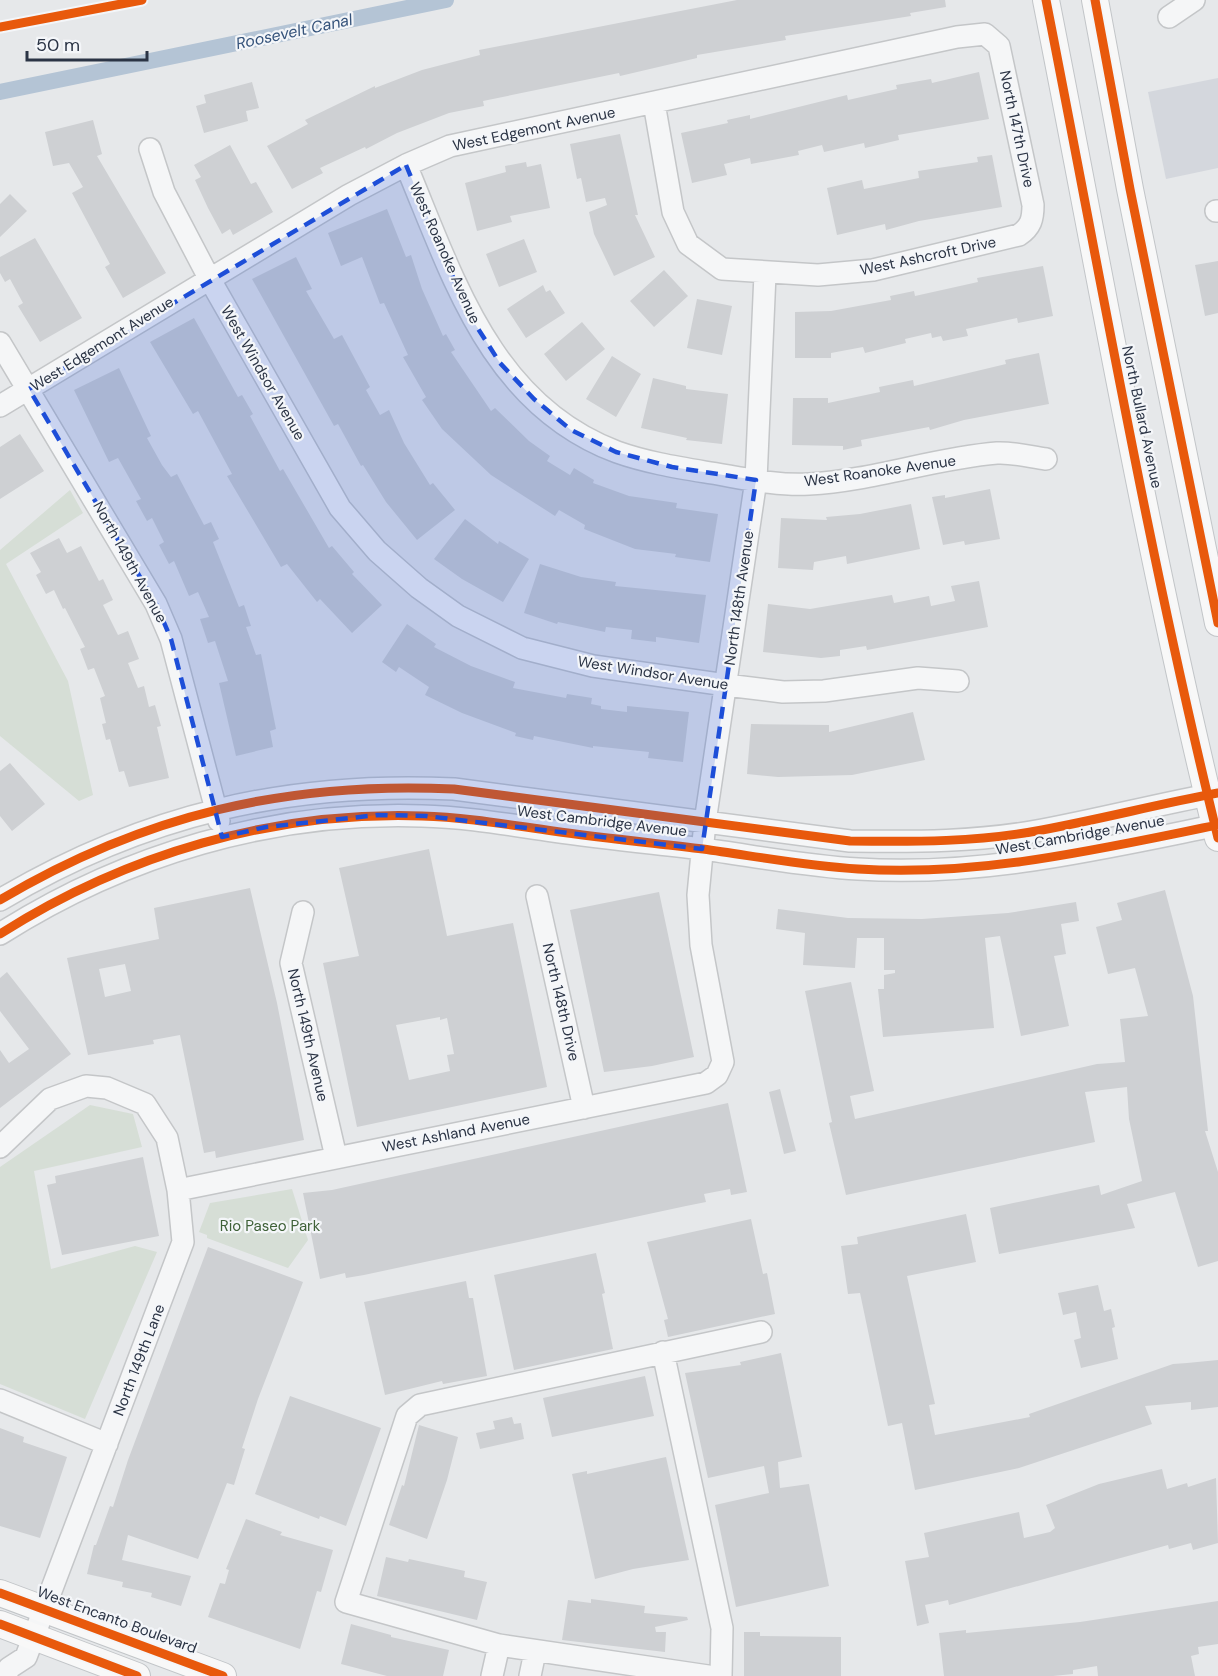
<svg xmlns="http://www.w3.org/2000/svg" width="1218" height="1676" viewBox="0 0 1218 1676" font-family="'DM Sans',sans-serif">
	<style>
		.built { fill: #d4d7dd }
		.green { fill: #d6ded6 }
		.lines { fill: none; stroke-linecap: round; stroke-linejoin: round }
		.canal { stroke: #b4c4d5; stroke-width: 16 }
		.building { fill: #ced0d3; fill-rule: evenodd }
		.minor-casing { stroke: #c4c6c8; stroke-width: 24 }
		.major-casing { stroke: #c2c5c8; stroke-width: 28 }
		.minor { stroke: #f5f6f7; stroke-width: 21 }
		.major { stroke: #f8f8f8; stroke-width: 26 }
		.cycleway-casing { stroke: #f4f6f9; stroke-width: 13 }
		.cycleway { stroke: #e8590c; stroke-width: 9 }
		.marked { fill: #1d4ed8; fill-opacity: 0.2; stroke: #1d4ed8; stroke-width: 4.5; stroke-dasharray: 12 8; stroke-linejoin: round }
		.labels { text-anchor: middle; stroke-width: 4.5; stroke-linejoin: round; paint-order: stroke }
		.street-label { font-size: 15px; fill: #2b3445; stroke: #f4f6f9 }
		.park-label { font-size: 15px; fill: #3f6138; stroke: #f4f6f9 }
		.water-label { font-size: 16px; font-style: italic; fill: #34527a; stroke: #f4f6f9 }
	</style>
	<rect width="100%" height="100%" fill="#e6e8ea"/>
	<path class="built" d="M1218,78V168L1166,179L1148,92Z"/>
	<path class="green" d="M70,490L83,513L6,564L68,681L93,795L79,801L0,736V550Z
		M90,1105L133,1114L142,1147L34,1171L51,1269L135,1246L157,1252L85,1419L0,1384V1167Z
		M292,1189L308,1240L288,1268L207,1238V1235L199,1232L210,1203Z"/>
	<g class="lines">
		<path class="canal" d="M0,92L446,0"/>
	</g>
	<path class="building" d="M737,0H945L946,7L910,13L911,16L785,36L786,40L697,55V58L620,76L619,73L483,101L484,106L449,113L397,133L366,149L365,147L320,168L323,173L292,189L267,146L308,124L305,120L375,86V88L422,70L480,55L479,50Z
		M979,72L989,119L898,135L899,140L865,148L864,143L824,152L822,145L798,151L799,155L751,164L750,158L724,164L727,175L692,183L681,133L728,123L727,120L750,115V119L847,95L848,100L897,89L896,85L931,79L932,83Z
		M252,82L259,108L246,111L248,121L204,133L196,106L206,103L204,95Z
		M93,120L102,154L97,156L166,273L123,298L105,267L110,264L72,193L83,187L69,163L53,166L45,132Z
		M620,134L638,215H635L655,257L614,276L594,234L589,212L607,205L605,198L586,202L581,178L577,179L570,144Z
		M230,145L251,184L256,182L273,212L233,235L230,229L222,234L208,208L195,180L201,177L194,165Z
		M992,155L1002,207L919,221L886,230L885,224L837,235L827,188L862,180L864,189L919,178L918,171L978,162L977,157Z
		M526,162L527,167L541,164L550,208L510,216L512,222L477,231L465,183L506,172L505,166Z
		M10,194L27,211L0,237V204Z
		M387,209L406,257L411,255L422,289L443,336L446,334L455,350L451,352L491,411L495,408L529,441L550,456L547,461L570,475L574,468L594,480L593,483L629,496L677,503L676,508L718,514L710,562L675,557L676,554L635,549L584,529L585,525L559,510L555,516L491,475L442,429L422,400L426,397L403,357L408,355L384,303L380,304L362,257L341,266L328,233Z
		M35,238L82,318L40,342L18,306L23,303L10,279L5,282L0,273V257Z
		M524,239L537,272L499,287L486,254Z
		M296,257L312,289L306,291L334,339L342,335L370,387L366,390L380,415L389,410L404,443L430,485L433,483L455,510L417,540L386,502L363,465L361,466L338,424L334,426L252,279Z
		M1218,261V313L1205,316L1195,265Z
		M1043,266L1053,316L1018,323L1017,318L966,329L968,336L943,341L941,336L932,338L931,333L905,339L906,343L865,353L863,347L831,353V358H795V312L831,311L891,300L890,296L914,291L915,296L978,282L977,278Z
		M664,270L688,296L654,327L630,301Z
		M543,285L546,292L550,290L565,313L526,338L507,309Z
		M697,299L732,306L722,355L687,348Z
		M194,318L238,397L242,395L253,414L250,416L280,471L283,469L329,548L332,546L354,572L352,574L382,605L352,633L320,599L317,602L287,564L281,567L227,476L232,474L198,411L193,414L150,342Z
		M582,322L605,349L566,381L544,354Z
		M1039,353L1049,404L964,420L930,430L929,427L861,440L862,446L843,450V446L792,445L793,398H828V403L880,392L879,387L913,380L914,386L1006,364L1005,360Z
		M612,356L641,374L616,417L586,399Z
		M119,368L151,436L147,438L162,465L171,477L177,474L204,525L211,522L219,539L213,542L239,607L244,605L251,626L246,627L256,655L261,654L276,729L270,731L273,747L236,756L219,683L228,681L215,641L208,643L200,619L209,617L198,592L189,596L174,561L169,564L159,545L164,542L152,518L147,521L136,501L141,499L118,458L109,462L74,390Z
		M653,378L686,386V389L728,394L722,444L686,440L687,438L641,428Z
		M20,434L44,471L0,499V447Z
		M990,489L1000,539L965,545L964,541L943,545L932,497L945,495V498Z
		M911,504L920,549L847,564L846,556L814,562L813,570L778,568L781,518L827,520L826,517L860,514Z
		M465,519L498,544L499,541L529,559L503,602L462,579L434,559Z
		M59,538L67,553L81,546L99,581L103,579L113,600L103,605L118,635L128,631L139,659L128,663L138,688L144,686L149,707L155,705L161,726L157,727L169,778L129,787L124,771L119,772L110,739L106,740L102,724L106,723L100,698L105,696L94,668L88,670L80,649L85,647L65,608L63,609L54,590L46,594L36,575L41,572L30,553Z
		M540,564L581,577L616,582L615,586L706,595L699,643L656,637V642L631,639L632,630L606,627L605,632L558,622L557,624L524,613Z
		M979,581L988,627L867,650L866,646L840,650V656L821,658L763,652L768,604L810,609L892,595L894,603L929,596L931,606L955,601L951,586Z
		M407,624L436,644L434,647L471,666L515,682L513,688L566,698L567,694L592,698L591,704L601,706V709L627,712V706L689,712L683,762L648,758L649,752L593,746V748L534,736L533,740L515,736L516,733L462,713L425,695L429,687L399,667L396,672L382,662Z
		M913,712L925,760L852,775L778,777L747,774L751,724L829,725V732Z
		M10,763L45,804L12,831L0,816V771Z
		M429,849L447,936L513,923L547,1087L357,1127L323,963L359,956L339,868ZM440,1017V1020L447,1018L454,1054L447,1055L450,1071L409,1080L396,1025Z
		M250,888L277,1003L304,1140L216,1158L215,1151L204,1153L180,1035L153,1040L154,1044L88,1055L67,958L159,939L154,908ZM125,964L131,991L105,997L99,969Z
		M1165,890L1193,996L1208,1131H1205L1218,1172V1261L1198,1267L1175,1192L1127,1204L1135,1228L999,1254L990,1208L1099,1185L1101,1195L1142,1181L1129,1119L1127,1087L1085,1092L1095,1142L846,1195L829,1123L832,1122L805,991L851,982L874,1091L850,1096L855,1119L1097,1064L1125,1062L1120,1019L1148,1016L1135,968L1108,974L1096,927L1122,920L1117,903Z
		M659,892L694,1057L652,1066L604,1072L570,910Z
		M1076,902L1079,921L1061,924L1066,954L1054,956L1069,1026L1021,1036L1000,936L985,938L994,1028L883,1037L878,989H884V975L895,973V970H884V938H857L855,968L803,965L805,933L776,929L778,909L848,918L922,919L1008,913Z
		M7,972L71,1054L0,1108V1050L9,1063L29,1049L0,1011V978Z
		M780,1089L796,1151L784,1154L769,1092Z
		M728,1103L747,1192L731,1195L730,1189L704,1194L706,1202L686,1206L364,1275L346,1278L345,1273L320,1279L303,1193L332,1190Z
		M143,1157L159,1236L62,1255L47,1185L56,1183L55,1176Z
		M966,1214L976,1262L907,1276L935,1404L929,1405L935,1435L1030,1417L1029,1414L1173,1364L1187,1363L1218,1360V1407L1191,1410V1402L1145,1406L1152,1424L1019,1468L915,1490L902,1423L888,1426L860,1293L848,1294L841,1246L858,1244L857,1237Z
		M751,1219L763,1274L767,1273L775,1314L668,1337L664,1320L668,1319L647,1242Z
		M208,1247L303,1282L258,1399L242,1448L245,1449L234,1485L227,1483L198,1559L128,1535L122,1560L191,1576L181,1606L151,1597L152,1593L122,1587L123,1582L87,1574L94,1545H96L110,1506L113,1507L128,1460Z
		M596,1253L605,1293L602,1294L613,1349L514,1370L494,1275Z
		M466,1281L469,1298H473L487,1376L443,1384L442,1381L385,1395L364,1302Z
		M1098,1285L1104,1311L1111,1309L1115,1327L1112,1328L1118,1359L1081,1368L1074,1340L1081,1338L1076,1312L1063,1315L1058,1293Z
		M781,1353L802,1457L778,1462L780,1488L809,1484L829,1586L736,1607L715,1505L769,1493L764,1466L708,1478L685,1373L741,1365L740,1362Z
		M645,1376L654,1416L552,1437L543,1398Z
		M290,1396L381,1428L346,1526L320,1516L319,1519L255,1494Z
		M512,1417L514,1424L521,1423L524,1439L480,1449L476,1433L495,1429L493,1421Z
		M419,1425L458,1437L447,1480L427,1539L389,1525L402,1485L404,1486Z
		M0,1428L24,1437L23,1442L67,1457L40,1538L0,1526Z
		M666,1457L689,1560L633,1569L595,1579L572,1474L587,1471V1474Z
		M1162,1469L1167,1489L1187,1483L1188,1487L1216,1478L1218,1543L1193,1550L1191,1543L1169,1549L1168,1545L949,1605L948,1600L925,1605L929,1623L917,1626L905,1561L929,1557L924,1533L1019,1512L1024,1538L1050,1532L1055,1528L1046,1505L1099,1484Z
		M246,1519L282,1532L280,1535L333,1550L321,1592L317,1591L300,1649L208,1617L220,1583L225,1584L229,1570L226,1569Z
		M386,1557L408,1562L409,1559L465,1571L464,1577L487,1582L477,1620L377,1596Z
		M591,1599L645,1606L644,1613L687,1617L688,1620L655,1627L656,1632H666L665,1652L562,1640L568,1600L591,1603Z
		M1218,1601V1644L1198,1647L1199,1654L1191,1656L1195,1676H1098L1097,1666L1073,1670V1674L1053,1676H944L939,1633L966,1630V1633L1080,1622Z
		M351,1624L391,1635V1637L449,1650L443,1676H387L341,1664Z
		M744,1632H760V1636L841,1637V1676H744Z"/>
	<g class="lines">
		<defs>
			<path id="minor" d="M1169,17L1194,0
				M150,149L164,192L209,278L340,508L377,551L419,588L458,616L522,648L593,666L726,685L783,692L824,691L918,678L958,681
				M406,165C453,277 491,405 617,452C645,462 675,467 705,472C738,477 775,486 809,484C872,481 934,458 997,453C1012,452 1031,457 1046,459
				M1216,211H1218
				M0,343L156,604L171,639L219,821
				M0,406L349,195L406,165L450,146L957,37L985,34L999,46L1033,205C1033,219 1031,227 1019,235L873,270L818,275L722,269L688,244L673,212L654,103
				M537,896L584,1108
				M0,900C143,815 288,781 454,789L850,841C914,842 979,842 1042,830C1101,819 1159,804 1218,793
				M303,912L291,963L336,1157
				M0,934C126,854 272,811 422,816C466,817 510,825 553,831C603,838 653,843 703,849C754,856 806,866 858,869C981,877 1099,849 1218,825
				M0,1147L50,1099L86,1086L107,1088L145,1104L167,1138L178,1190L183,1242L26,1657L9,1668L6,1676
				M178,1190L706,1083L717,1075L723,1062L701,945L698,895L705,822L756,480L765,274
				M663,1352L722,1628L721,1676
				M0,1400L107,1444
				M492,1676L499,1645
				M530,1676L535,1652
				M708,1676L499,1645L346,1602L407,1416L420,1405L761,1332"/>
			<path id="major" d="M1046,0C1101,280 1150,561 1218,838
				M1095,0L1130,189L1218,623
				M0,1593L223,1676
				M0,1624L137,1676"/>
		</defs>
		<use href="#minor" class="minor-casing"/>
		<use href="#major" class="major-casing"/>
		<use href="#minor" class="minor"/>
		<use href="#major" class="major"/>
		<defs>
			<path id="cycleway" d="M1046,0C1101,280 1150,561 1218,838
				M1095,0L1130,189L1218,623
				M0,27L142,0
				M0,900C143,815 288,781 454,789L850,841C914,842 979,842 1042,830C1101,819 1159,804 1218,793
				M0,934C126,854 272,811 422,816C466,817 510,825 553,831C603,838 653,843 703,849C754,856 806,866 858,869C981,877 1099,849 1218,825
				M0,1593L223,1676
				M0,1624L137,1676"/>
		</defs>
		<use href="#cycleway" class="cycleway-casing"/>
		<use href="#cycleway" class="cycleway"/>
	</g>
	<path class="marked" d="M406,165L468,313L500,363L534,399L571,430L616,452L672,467L756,480L702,849L426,816L378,815L266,827L222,837L171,639L156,604L29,389Z"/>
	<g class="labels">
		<g class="street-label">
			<text transform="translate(534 129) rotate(-12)" y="5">West Edgemont Avenue</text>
			<text transform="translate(1017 129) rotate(78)" y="5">North 147th Drive</text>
			<text transform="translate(445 253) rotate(66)" y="5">West Roanoke Avenue</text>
			<text transform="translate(928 256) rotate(-12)" y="5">West Ashcroft Drive</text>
			<text transform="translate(102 344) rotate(-32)" y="5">West Edgemont Avenue</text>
			<text transform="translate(263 373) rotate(60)" y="5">West Windsor Avenue</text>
			<text transform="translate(1142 417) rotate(78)" y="5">North Bullard Avenue</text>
			<text transform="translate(880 471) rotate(-8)" y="5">West Roanoke Avenue</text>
			<text transform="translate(130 562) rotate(61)" y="5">North 149th Avenue</text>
			<text transform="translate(739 598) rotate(-82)" y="5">North 148th Avenue</text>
			<text transform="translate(653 673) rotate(9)" y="5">West Windsor Avenue</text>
			<text transform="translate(602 821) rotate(7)" y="5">West Cambridge Avenue</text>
			<text transform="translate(1080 835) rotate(-10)" y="5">West Cambridge Avenue</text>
			<text transform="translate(561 1002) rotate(77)" y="5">North 148th Drive</text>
			<text transform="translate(308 1035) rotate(77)" y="5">North 149th Avenue</text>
			<text transform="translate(456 1133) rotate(-11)" y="5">West Ashland Avenue</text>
			<text transform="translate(139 1360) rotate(-69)" y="5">North 149th Lane</text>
			<text transform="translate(117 1620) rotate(20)" y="5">West Encanto Boulevard</text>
		</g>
		<g class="park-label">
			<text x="270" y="1231">Rio Paseo Park</text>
		</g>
		<g class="water-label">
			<text transform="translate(294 31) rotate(-12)" y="6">Roosevelt Canal</text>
		</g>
	</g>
	<path d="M27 51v9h120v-9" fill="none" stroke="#2b3445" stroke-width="3"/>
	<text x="36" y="51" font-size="18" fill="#2b3445" stroke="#f4f6f9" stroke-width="4.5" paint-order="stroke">50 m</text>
</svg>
